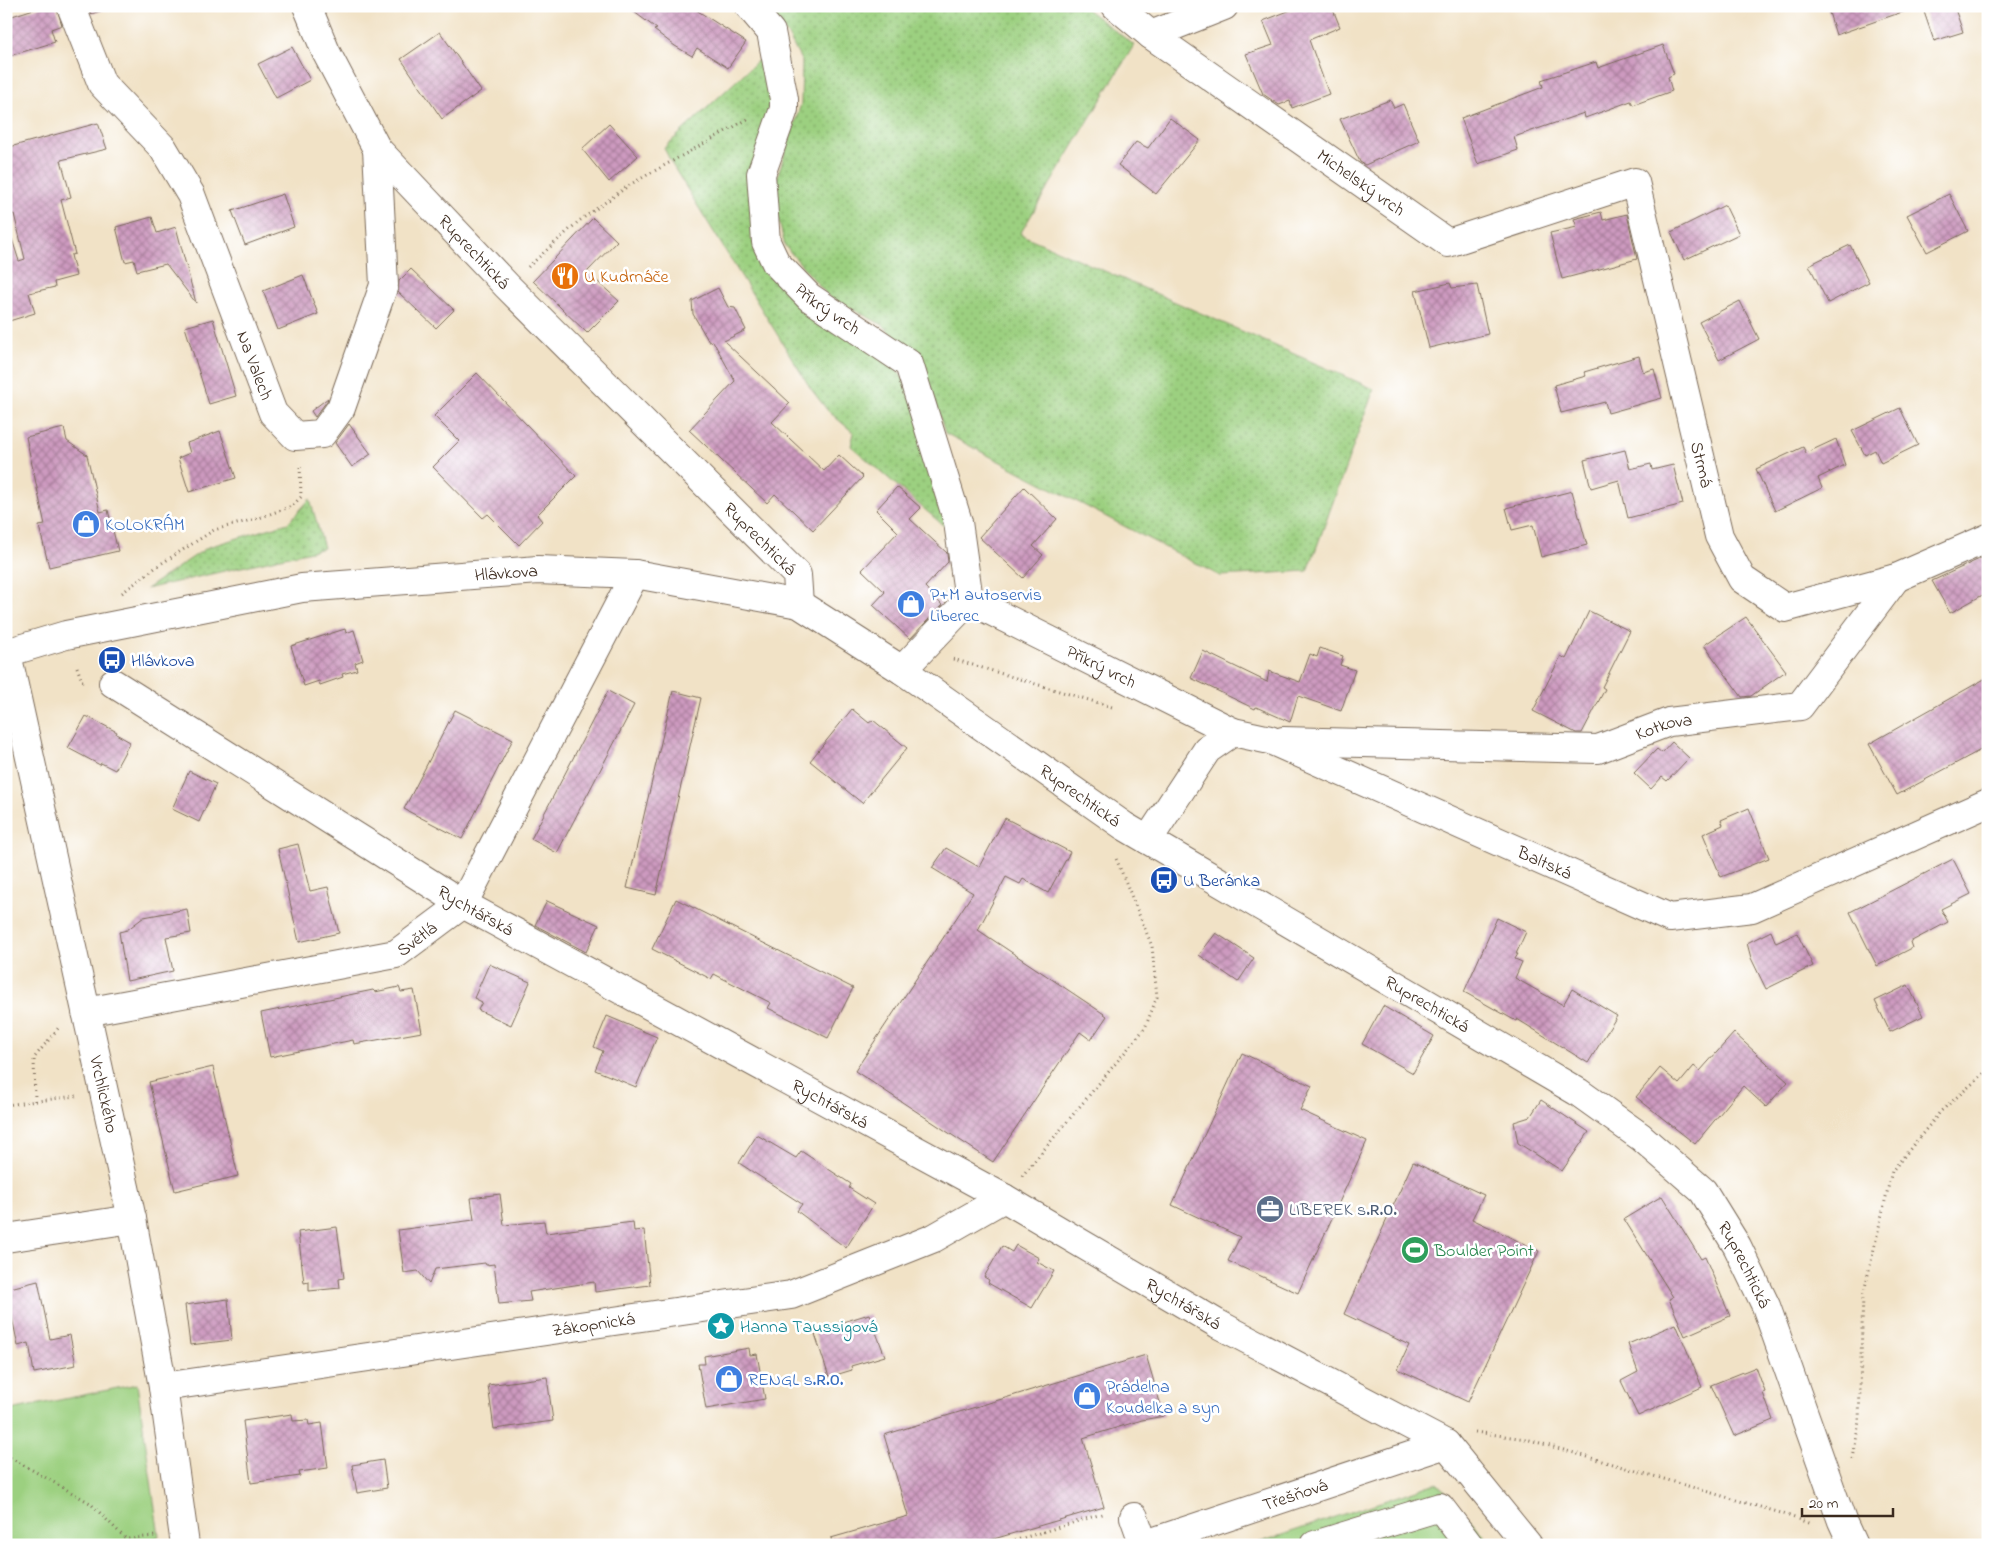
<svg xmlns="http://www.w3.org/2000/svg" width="1994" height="1551" viewBox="0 0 1994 1551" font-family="'Indie Flower',sans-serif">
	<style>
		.grass { fill: url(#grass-dots); stroke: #6c7d4f }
		.park { fill: #9cd080; stroke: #6c7d4f }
		.building { fill: url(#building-cross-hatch) }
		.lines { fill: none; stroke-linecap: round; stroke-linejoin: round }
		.minor-casing { stroke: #7b6a59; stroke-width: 30 }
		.path { stroke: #7b6a59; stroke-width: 3; stroke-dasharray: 1 4; stroke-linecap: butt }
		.minor { stroke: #fff; stroke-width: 28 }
		.labels { text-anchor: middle; stroke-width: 5; stroke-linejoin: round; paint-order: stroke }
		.street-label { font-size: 18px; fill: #3b2a1e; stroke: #fff }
		.food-label { font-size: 18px; fill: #c56008; stroke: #fff; text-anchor: start }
		.shop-label { font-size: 18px; fill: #366cbe; stroke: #fff; text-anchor: start }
		.transit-label { font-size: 18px; fill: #164399; stroke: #fff; text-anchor: start }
		.service-label { font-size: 18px; fill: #4e5e75; stroke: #fff; text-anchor: start }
		.leisure-label { font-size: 18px; fill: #27864d; stroke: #fff; text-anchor: start }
		.culture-label { font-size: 18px; fill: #0d838f; stroke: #fff; text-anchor: start }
	</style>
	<defs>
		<pattern id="grass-dots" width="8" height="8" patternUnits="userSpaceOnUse" patternTransform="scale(1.25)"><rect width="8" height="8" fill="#9cd080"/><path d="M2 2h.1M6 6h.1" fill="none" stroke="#80a968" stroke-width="1.8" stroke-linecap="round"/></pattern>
		<pattern id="building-cross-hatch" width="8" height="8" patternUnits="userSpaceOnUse" patternTransform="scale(1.25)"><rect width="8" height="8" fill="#cd9ac0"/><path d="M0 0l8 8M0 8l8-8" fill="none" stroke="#a87e9b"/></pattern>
	</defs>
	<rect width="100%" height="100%" fill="#fff"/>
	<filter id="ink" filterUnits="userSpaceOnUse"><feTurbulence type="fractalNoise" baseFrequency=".02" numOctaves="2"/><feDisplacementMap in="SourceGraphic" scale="10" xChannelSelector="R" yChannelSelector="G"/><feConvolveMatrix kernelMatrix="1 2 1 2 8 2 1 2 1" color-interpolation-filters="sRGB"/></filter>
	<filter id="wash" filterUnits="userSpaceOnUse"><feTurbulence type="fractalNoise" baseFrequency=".0096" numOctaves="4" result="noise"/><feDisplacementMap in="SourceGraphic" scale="20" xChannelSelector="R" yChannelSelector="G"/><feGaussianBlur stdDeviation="1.12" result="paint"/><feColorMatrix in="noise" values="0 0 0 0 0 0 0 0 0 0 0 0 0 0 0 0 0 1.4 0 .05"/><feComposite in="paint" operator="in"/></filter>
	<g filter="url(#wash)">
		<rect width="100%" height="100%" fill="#f1e2c6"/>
		<path class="grass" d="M768,6H1082L1134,45L1020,234L1374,389L1308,571L1220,576L945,433L927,376L883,325L829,297L785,246L772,193L801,104L802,62L788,35L767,8Z
			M765,54L774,86L760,239L887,357L909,387L951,532L851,446L854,433L828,411L811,389L673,166L664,148Z
			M310,499L324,548L146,589L208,547L288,523Z"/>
		<path class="park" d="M137,1384L159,1536L143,1545H6V1411Z
			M1437,1483L1493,1545H1252Z"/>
		<g id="blocks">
			<path class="building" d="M43,6H56L62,25L51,29L55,42L6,57V18Z
				M88,6H106V9L91,14Z
				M626,6H690L746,42L728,68L697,48L692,56L675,46L654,30L657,29Z
				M1301,6H1326L1334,12L1340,27L1309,40L1329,94L1292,108L1290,101L1279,105L1263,94L1246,54L1273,45L1263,21Z
				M1827,6H1908V10L1836,35Z
				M1922,6H1954L1963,32L1934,41Z
				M440,32L481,91L442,119L401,59Z
				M1663,45L1674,74L1668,77L1672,91L1633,105L1631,101L1585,118L1584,113L1514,137L1518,150L1478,164L1461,118L1543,87L1541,80L1596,62L1598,68Z
				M292,47L310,80L276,98L258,64Z
				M1390,100L1394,108L1403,104L1419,141L1365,165L1360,162L1340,119Z
				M1170,118L1200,140L1156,194L1118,165L1136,142L1148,148Z
				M98,123L107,149L61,160L71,197L61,200L75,254L71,255L76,276L54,282L55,287L29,293L35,313L6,322V240L12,239L19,261L25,259L14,214L6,216V148Z
				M609,124L638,156L609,182L582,149Z
				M283,194L294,227L245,245L232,211Z
				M1949,194L1968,231L1927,252L1907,215Z
				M1725,205L1739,234L1684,260L1671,232Z
				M1601,212L1603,220L1627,214L1637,259L1562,279L1550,233L1577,227L1574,219Z
				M152,217L157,233L176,227L196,303L166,264L137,271L134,260L125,262L116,227Z
				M593,218L617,241L587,272L619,301L587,333L533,281Z
				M1850,245L1869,282L1828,303L1809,265Z
				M411,269L454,310L436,328L398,292L399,281Z
				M303,275L318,314L278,330L263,291Z
				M1450,283L1452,288L1477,285L1488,334L1429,348L1415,291Z
				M718,288L728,307L735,308L746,330L724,341L790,403L772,422L824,471L839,455L863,477L813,530L775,494L767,503L689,430L735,381L713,341L709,342L693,314L692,301Z
				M1740,301L1759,339L1719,360L1699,322Z
				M213,319L236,396L209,404L185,327Z
				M1639,356L1643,372L1654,369L1662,398L1608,413L1605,402L1561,413L1554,385L1586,376L1584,372Z
				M477,373L576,476L537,515L542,521L519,545L488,514L483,518L433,467L459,441L434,416Z
				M328,398L327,401L315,417L311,411Z
				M1900,408L1918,445L1881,463L1875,450L1865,455L1852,431Z
				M349,424L371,454L352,467L335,443Z
				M64,428L67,441L87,455L100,512L108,510L118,551L49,567L39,526L45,525L26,437Z
				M220,431L236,478L189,492L178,458L190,453L187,443Z
				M1836,439L1845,465L1818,478L1822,488L1775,511L1756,469L1803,447L1806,453Z
				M1625,450L1630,469L1651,464L1652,470L1673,465L1683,504L1628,518L1619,480L1591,488L1584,460Z
				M897,487L921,508L910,519L947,553L948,562L925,587L942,605L910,639L873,605L885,592L862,570L898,532L876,510Z
				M1024,487L1057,519L1033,546L1043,555L1023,578L979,537Z
				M1572,491L1587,545L1541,557L1533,525L1512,530L1506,508Z
				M1988,555V592L1950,613L1932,581Z
				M1589,611L1630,631L1602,687L1605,689L1582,733H1576L1533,711L1561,656L1566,659Z
				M1746,617L1786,671L1751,696L1742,697L1704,645Z
				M345,629L346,633L354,630L363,660L355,663L357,670L342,674L343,677L320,685L319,681L304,686L291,646Z
				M1320,648L1343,656L1340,665L1355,670L1341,711L1298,696L1290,722L1256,707L1255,709L1191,678L1203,651L1267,682L1269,671L1300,682L1310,654L1317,657Z
				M1988,677V746L1897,795L1869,744Z
				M608,691L634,705L557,853L531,839Z
				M673,691L701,698L656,895L627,888Z
				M852,709L869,723L873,720L907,748L862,803L810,761Z
				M455,710L513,739L462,839L404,809Z
				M86,716L117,732L116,734L130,742L115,770L101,763L100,765L68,748Z
				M1672,742L1689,758L1667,781L1662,777L1651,789L1634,773L1657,749L1662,753Z
				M189,771L216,784L199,822L172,809Z
				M1749,808L1769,858L1721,877L1703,834L1723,825L1721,820Z
				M1005,818L1070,852L1048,893L1023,879L1020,884L1006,877L978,930L1107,1016L1091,1040L1080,1032L993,1162L855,1071L973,893L932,868L946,848L979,867Z
				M298,844L310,891L328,887L339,933L299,942L278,849Z
				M1953,859L1971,894L1941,909L1948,922L1910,942L1912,948L1877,966L1850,912Z
				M676,899L853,988L828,1038L768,1008L771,1003L714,974L711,979L652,949Z
				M547,901L599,925L586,952L535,925Z
				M187,909L191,933L166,937L173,971L127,981L119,932L127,930L144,917Z
				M1497,918L1526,932L1516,954H1518L1515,959L1522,962L1515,978L1563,1005L1572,989L1617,1016L1588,1063L1517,1019L1516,1021L1464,992Z
				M1771,931L1776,943L1797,933L1813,966L1766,989L1751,958L1747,943Z
				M1216,933L1254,958L1238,982L1199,955Z
				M489,964L530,982L511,1025L478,1010L482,1002L474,998Z
				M1908,985L1923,1016L1890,1032L1875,1001Z
				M399,987L401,992L414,990L422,1032L354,1044L353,1040L270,1057L261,1013L373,990L375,992Z
				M1383,1006L1434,1036L1413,1073L1362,1044Z
				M607,1016L657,1037L636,1087L595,1070L603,1051L594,1047Z
				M1734,1033L1788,1082L1766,1107L1743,1086L1695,1144L1636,1097L1660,1068L1679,1084L1694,1066L1700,1071Z
				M1242,1053L1312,1086L1300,1110L1367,1141L1298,1293L1228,1261L1240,1237L1172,1205Z
				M213,1067L238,1176L175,1191L149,1082Z
				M1541,1100L1589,1132L1562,1171L1518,1143L1514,1122L1530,1117Z
				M757,1135L796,1158L801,1151L851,1184L849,1188L874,1204L846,1248L797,1211L802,1204L739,1163Z
				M1413,1162L1484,1195L1472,1219L1539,1251L1468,1402L1398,1369L1409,1345L1344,1314Z
				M500,1194L504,1225L544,1221L546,1233L633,1222L634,1231L644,1230L650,1285L595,1292L594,1282L529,1292L531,1301L499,1304L494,1264L486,1265L485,1263L435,1269L429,1284L418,1271L404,1273L398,1230L474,1220L471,1198Z
				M1662,1196L1701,1259L1705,1257L1730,1316L1685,1336L1669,1299L1673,1297L1624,1219Z
				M337,1227L344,1278L339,1279L340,1288L309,1291V1282L304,1283L298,1232Z
				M1016,1245L1039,1258L1037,1262L1054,1271L1032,1308L988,1283L989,1280L984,1277L1002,1246L1012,1252Z
				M38,1281L50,1339L70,1335L76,1365L34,1373L29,1343L18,1346L6,1289Z
				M228,1299L232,1340L190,1345L185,1305Z
				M869,1314L885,1356L851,1366L852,1370L829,1377L814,1331Z
				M1676,1324L1702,1387L1638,1416L1621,1381L1638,1372L1628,1344Z
				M749,1348L750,1355L757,1354L765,1399L706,1409L698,1364H705L704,1356Z
				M1146,1355L1164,1416L1142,1420L1083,1438L1104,1507L973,1545H832L831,1538L908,1516L884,1435Z
				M1756,1367L1765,1392L1763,1393L1773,1420L1734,1436L1711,1385Z
				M547,1377L553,1421L494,1429L488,1385Z
				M292,1414L293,1421L308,1420L309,1425L322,1423L328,1468L299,1472L300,1476L251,1483L243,1421Z
				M383,1460L387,1488L357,1493L352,1465Z"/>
		</g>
	</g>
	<g filter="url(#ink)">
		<use href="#blocks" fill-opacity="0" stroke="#7b6a59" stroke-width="1"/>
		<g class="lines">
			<defs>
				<g id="minor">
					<path id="s1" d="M71,6L102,84L163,148L191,195L273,413L295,436L322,434L341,408L384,285L377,149"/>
					<path id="s2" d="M307,6L326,52L377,149L507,286L797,575L799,604"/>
					<path id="s3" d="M749,6L771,32L784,99V109L761,174L766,242L776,263L809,297L909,364L958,522L969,600"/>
					<path id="s4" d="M1116,6L1151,35L1448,243L1635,182L1719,536L1742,579L1785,608L1896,578L1988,538"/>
					<path d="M1151,35L1224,6"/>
					<path id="s5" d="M6,649L132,1219L163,1387L185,1545"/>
					<path id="s6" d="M6,653L66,635L302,588L538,570L635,574L799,604L902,670L1124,826L1578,1092L1641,1137L1703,1191L1737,1246L1766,1306L1842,1521L1853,1545"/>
					<path id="s7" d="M902,670L969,600L1233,732"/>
					<path id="s8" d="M113,683L463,904L1004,1198L1218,1324L1446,1444L1528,1545"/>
					<path id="s9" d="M1283,741L1598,749L1669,722L1800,706L1896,578"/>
					<path id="s10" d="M1148,840L1207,750L1233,732L1270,740L1670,918L1752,908L1988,803"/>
					<path id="s11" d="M86,1012L396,954L463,904L635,574"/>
					<path d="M6,1238L132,1219"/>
					<path id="s12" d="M163,1387L791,1295L934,1238L1004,1198"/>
					<path d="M1134,1517L1144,1545"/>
					<path id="s13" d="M1143,1545L1446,1444"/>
					<path d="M1315,1545L1440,1507L1469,1545"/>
				</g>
			</defs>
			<use href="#minor" class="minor-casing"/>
			<path class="path" d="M528,267L579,221L631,184L748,119
				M122,593L159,565L214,530L259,518L292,506L301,497L300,464
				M953,659L1112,707
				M77,667L82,681H85
				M35,1101L34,1058L60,1026
				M6,1105L76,1096
				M1022,1176L1145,1028L1157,997L1152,946L1115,856
				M1475,1432L1526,1439L1781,1513L1811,1524
				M6,1455L90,1503L126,1539L155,1536
				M1853,1459L1859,1421L1863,1296L1892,1171L1941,1111L1988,1070
				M1000,1545L1105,1513"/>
			<use href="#minor" class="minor"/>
		</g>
	</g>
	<defs>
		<symbol id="restaurant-disc" viewBox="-11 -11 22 22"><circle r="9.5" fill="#e8710a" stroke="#fff"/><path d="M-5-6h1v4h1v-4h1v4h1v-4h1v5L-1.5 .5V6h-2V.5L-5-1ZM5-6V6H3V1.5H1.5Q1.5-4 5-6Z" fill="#fff"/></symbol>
		<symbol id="shop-disc" viewBox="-11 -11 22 22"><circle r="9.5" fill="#3f7fe0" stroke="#fff"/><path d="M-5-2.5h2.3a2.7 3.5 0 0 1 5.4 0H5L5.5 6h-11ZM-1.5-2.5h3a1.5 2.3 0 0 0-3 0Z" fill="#fff"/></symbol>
		<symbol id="bus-disc" viewBox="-11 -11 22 22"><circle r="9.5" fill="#1a4fb4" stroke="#fff"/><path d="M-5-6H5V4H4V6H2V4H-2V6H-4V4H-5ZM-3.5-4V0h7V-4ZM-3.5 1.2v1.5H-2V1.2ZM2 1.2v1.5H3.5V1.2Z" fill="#fff"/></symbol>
		<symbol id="office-disc" viewBox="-11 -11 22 22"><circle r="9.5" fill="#5c6f8a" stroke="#fff"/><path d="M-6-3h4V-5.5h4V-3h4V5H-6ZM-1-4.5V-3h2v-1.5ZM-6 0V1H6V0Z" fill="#fff"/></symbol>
		<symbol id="stadium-disc" viewBox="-11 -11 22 22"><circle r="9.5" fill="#2e9e5b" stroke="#fff"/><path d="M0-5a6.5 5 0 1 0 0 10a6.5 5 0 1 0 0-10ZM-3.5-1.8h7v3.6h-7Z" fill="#fff"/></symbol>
		<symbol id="sight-disc" viewBox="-11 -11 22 22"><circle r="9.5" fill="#0f9aa8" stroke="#fff"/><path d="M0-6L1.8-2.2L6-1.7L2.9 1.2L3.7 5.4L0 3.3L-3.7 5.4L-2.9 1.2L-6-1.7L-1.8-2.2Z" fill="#fff"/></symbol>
	</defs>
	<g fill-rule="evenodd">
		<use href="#restaurant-disc" x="549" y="260" width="32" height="32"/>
		<use href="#shop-disc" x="70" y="508" width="32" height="32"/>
		<use href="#shop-disc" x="895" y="588" width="32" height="32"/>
		<use href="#bus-disc" x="96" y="644" width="32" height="32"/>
		<use href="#bus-disc" x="1148" y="864" width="32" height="32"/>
		<use href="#office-disc" x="1254" y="1193" width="32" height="32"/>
		<use href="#stadium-disc" x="1399" y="1234" width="32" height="32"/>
		<use href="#sight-disc" x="705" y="1310" width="32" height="32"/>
		<use href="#shop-disc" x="713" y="1363" width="32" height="32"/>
		<use href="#shop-disc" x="1071" y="1380" width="32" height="32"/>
	</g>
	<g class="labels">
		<g class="street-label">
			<text dy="6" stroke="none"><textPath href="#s4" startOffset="302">Michelský vrch</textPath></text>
			<text dy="6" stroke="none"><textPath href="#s2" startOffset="301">Ruprechtická</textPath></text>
			<text dy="6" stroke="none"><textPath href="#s3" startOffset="342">Příkrý vrch</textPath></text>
			<text dy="6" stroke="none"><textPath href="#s1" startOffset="409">Na Valech</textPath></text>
			<text dy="6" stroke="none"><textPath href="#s4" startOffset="895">Strmá</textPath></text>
			<text dy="6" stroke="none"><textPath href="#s2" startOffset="706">Ruprechtická</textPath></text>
			<text dy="6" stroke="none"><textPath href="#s6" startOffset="508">Hlávkova</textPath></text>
			<text dy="6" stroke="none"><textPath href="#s7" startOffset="245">Příkrý vrch</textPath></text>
			<text dy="6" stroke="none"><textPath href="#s9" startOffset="385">Kotkova</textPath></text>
			<text dy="6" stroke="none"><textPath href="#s6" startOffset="1144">Ruprechtická</textPath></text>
			<text dy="6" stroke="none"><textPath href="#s10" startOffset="478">Baltská</textPath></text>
			<text dy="6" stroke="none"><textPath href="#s8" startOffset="428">Rychtářská</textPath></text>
			<text dy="6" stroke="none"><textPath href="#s11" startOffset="341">Světlá</textPath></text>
			<text dy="6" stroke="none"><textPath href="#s6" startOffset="1549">Ruprechtická</textPath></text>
			<text dy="6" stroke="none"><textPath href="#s5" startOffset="456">Vrchlického</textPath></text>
			<text dy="6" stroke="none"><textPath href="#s8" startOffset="832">Rychtářská</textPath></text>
			<text dy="6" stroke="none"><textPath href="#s6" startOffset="1968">Ruprechtická</textPath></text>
			<text dy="6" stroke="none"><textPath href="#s8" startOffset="1238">Rychtářská</textPath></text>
			<text dy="6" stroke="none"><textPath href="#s12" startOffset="435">Zákopnická</textPath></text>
			<text dy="6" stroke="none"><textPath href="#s13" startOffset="160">Třešňová</textPath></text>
		</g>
		<g class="food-label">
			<text x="584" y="282">U Kudrnáče</text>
		</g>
		<g class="shop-label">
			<text x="105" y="530">KOLOKRÁM</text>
			<text x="930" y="600">P+M autoservis<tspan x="930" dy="21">Liberec</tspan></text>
			<text x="748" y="1385">RENGL s.ʀ.ᴏ.</text>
			<text x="1106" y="1392">Prádelna<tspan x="1106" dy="21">Koudelka a syn</tspan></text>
		</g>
		<g class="transit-label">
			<text x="131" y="666">Hlávkova</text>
			<text x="1183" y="886">U Beránka</text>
		</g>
		<g class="service-label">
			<text x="1289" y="1215">LIBEREK s.ʀ.ᴏ.</text>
		</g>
		<g class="leisure-label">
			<text x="1434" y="1256">Boulder Point</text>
		</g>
		<g class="culture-label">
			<text x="740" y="1332">Hanna Taussigová</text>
		</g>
	</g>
	<rect width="1994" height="1551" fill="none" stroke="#fff" stroke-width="25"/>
	<path d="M1802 1508v8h91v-8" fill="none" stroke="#3b2a1e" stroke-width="2.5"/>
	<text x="1809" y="1508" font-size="15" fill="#3b2a1e" stroke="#ffffff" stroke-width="4" paint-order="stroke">20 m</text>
</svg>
